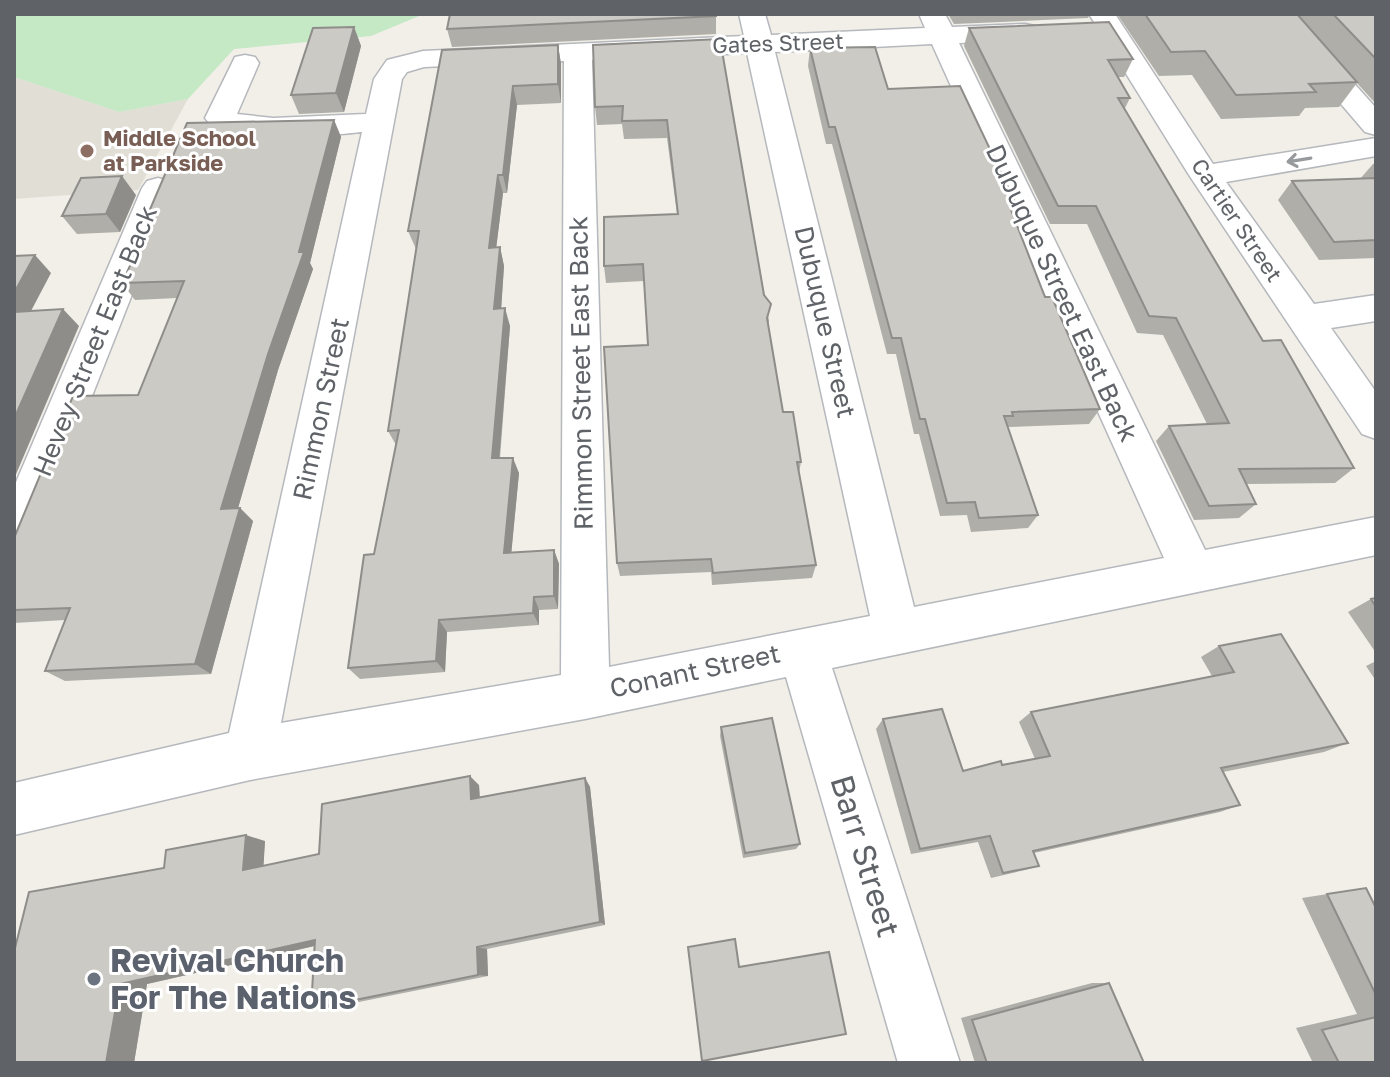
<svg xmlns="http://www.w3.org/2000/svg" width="1390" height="1077" viewBox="0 0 1390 1077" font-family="'Golos Text',sans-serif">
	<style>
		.education { fill: #e1ded6 }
		.green { fill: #c5e8c5 }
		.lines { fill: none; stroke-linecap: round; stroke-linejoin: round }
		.minor-casing { stroke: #b5b8bc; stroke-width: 3 }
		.minor { fill: #fff; fill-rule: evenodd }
		.wall { fill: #afaea9 }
		.shaded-wall { fill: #8f8d8a }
		.building { fill: #cccac5; stroke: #8f8d8a; stroke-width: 2 }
		.oneway { stroke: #979a9d }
		.education-dot { fill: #8d6e63; stroke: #fff; stroke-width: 3 }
		.worship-dot { fill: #6b7280; stroke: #fff; stroke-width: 3 }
		.labels { text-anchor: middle; stroke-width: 6; stroke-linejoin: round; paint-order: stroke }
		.far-street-label { font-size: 22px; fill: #5f6368; stroke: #fff }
		.far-education-label { font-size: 22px; font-weight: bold; fill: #785e54; stroke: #fff; text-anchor: start }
		.street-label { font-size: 26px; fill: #5f6368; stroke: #fff }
		.near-street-label { font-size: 32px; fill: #5f6368; stroke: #fff }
		.near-worship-label { font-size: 32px; font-weight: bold; fill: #5b616d; stroke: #fff; text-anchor: start }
	</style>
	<rect width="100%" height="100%" fill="#f1efe8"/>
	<path class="education" d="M14,77L119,112L188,99L138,190L14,199Z"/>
	<path class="green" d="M14,14H424L371,36L234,49L188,99L119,112L14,77Z"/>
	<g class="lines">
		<defs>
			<path id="minor" d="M739,14H765L771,35L925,28L919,14H945L952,27L1025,24L1035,26L1039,32L1035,38L1025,40L959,43L1205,550L1376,517V555L832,668L960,1063H898L786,677L585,719L250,780L14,835V783L229,733L362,132C329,135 225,148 205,118L235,57L245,55L255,57L259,63L237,114L273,118L366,114L374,79L387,60L423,51L744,36ZM932,44L1164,558L914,607L775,52ZM747,53L870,616L609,667L592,60ZM564,61L561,675L281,723L402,79L407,72L424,67Z
				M1089,14H1115L1213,164L1376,138V156L1226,182L1314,304L1376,295V321L1331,328L1376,392V439L1362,434L1189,175Z
				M1264,14H1292L1376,108V135L1365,132Z
				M158,178L169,181L174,188L36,538L30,551L14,557V487L142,188L147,181Z"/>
		</defs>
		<use href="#minor" class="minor-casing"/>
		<use href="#minor" class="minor"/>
	</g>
	<path class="wall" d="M948,14H1090L1088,18L954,24Z
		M1117,14H1376V104L1357,83L1339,107L1305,108L1299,116L1221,119L1192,75L1159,76Z
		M716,16V34L452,47L447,29Z
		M354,27L361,46L344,112L299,114L291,95Z
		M969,28L1133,59L1124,77H1118L1130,98L1124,110L1263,341L1354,468L1335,483L1246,484L1256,504L1239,518L1194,520L1156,441L1169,426L1207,424L1163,335L1137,333L1087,224H1050L964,46Z
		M720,39L769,321L768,325L783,412L801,462L799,473L816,565L812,578L712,585L711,572L620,576L617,563L648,345L644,281L606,283L604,266L677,214L667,138L624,139L622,124L597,125L595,107Z
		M558,45L561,64V103L517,105L507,193H503L496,248L500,247L504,266L501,309L510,326L500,458L519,473L511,553L554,550L559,564L558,609L539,610V625L447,632L445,672L360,679L348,668L374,554L396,445L388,431L416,249L408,231L442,50Z
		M810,48L888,89L1018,208L1014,218L1045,297L1100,409L1089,424L1008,427L1038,515L1028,528L971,532L967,515L940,516L919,434H914L896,354H887L832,144H826L808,66Z
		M334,120L341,137L310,263L313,269L278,370L238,508H240L253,521L211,674L65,681L45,671L65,620L14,623V538L138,395L177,298L135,300L122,283L151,218L148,214Z
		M1376,163V258L1319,260L1278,200L1292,181L1360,179L1373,164Z
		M136,195L120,232L77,234L62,216Z
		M1376,598V653L1348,612L1371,599Z
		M1219,646L1348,743L1324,752L1223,772L1240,805L1220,812L1034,853L1039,866L1025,870L991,878L978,842L911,854L876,729L883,719L963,771L1035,759L1019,722L1031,712L1212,676L1201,657Z
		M1376,661V681L1366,666Z
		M721,727L800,844L796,849L743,858L720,736Z
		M585,778L590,787L605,925L487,949L488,976L329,1008L311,1009L314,946L147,984L134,1063H14L164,868L265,841L263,866L319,854L479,785L480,797Z
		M1366,888L1376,908V1063H1313L1296,1028L1357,1014L1302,898Z
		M1092,983H1109L1144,1063H975L961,1018Z"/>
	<path class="shaded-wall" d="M354,27L361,46L344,112L336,93Z
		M558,45L561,64V103L558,84Z
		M513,86L517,105L507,193L503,175Z
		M334,120L341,137L310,263L313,269L278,370L234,522L221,509Z
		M498,175L503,193L494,266L489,248Z
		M122,176L136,195L120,232L106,214Z
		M500,247L504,266L500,326L494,309Z
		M35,255L51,273L21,330L14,323V293Z
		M505,308L510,326L498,474L492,458Z
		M63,309L79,326L14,479V419Z
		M513,458L519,473L510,567L504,553Z
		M240,508L253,521L211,674L195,664Z
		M554,550L559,564L558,609L554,596Z
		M534,597L539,610V625L533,613Z
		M439,620L447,632L445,672L436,661Z
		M470,776L479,785L480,807L471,799Z
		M585,778L590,787L605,925L600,922Z
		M246,835L265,841L263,875L243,870Z
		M315,940L332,942L147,984L134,1063H106L120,984Z
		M477,947L487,949L488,976L478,975Z"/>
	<path class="building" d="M450,14H716V16L447,29Z
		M1145,14H1297L1357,82L1309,84L1316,92L1236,95L1205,51L1171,52Z
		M1333,14H1376V59Z
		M1109,22L1133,59L1108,60L1130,98H1118L1263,341L1281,340L1354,468L1239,469L1256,504L1209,506L1169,426L1229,423L1176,318L1149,316L1096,206H1058L969,28Z
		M354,27L336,93L291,95L313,28Z
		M720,39L764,295L771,304L767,318L783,412H793L801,462H797L816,565L713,573L711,559L617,563L604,347L648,345L643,264L604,266V217L678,214L667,120L622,121L623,106L595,107L593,45Z
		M558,45V84L513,86L503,175H498L489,248L500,247L494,309L505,308L492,458H513L504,553L554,550V596L534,597L533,613L439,620L436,661L348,668L364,555L374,554L399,430L388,431L419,231H408L442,50Z
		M875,47L888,89L960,86L1018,208L1011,210L1045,297H1052L1100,409L1012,412L1013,416H1004L1038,515L979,518L975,502L947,503L925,419H920L901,338H892L835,127H829L810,48Z
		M334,120L299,252H304L268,354L221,509L240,508L195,664L45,671L70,608L14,610V538L73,396L138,395L184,281L122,283L154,214H148L187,123Z
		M122,176L106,214L62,216L81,178Z
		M1376,178V240L1334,242L1292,181Z
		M35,255L14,293V256Z
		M63,309L14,419V312Z
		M1376,598V607L1371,599Z
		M1281,634L1348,743L1221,768L1240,805L1033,851L1039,866L1003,873L990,836L920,849L883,719L942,709L963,771L1001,761L1002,765L1050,756L1031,712L1234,672L1219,646Z
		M772,718L800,844L745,853L721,727Z
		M470,776L471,799L585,778L600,922L477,947L478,975L311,1009L315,940L120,984L106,1063H14V952L29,892L164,868L166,850L246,835L243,870L319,854L322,804Z
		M1366,888L1376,908V995L1327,894Z
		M735,939L739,967L829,952L846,1034L702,1061L688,947Z
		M1109,983L1144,1063H987L972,1020Z
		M1376,1017V1063H1339L1322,1030Z"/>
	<defs><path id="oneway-shaft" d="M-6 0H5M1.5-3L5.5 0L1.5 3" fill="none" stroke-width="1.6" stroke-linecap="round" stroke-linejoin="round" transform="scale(2)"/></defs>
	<use class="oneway" href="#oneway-shaft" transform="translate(1299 160) rotate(171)"/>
	<circle class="education-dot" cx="87" cy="151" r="8"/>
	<circle class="worship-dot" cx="94" cy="979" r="8"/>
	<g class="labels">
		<g class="far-street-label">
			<text transform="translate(778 43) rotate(-2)" y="8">Gates Street</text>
			<text transform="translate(1237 220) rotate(56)" y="8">Cartier Street</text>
		</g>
		<g class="far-education-label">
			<text x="103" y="146">Middle School<tspan x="103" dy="25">at Parkside</tspan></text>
		</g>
		<g class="street-label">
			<text transform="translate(1062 293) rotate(65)" y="9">Dubuque Street East Back</text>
			<text transform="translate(825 322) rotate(77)" y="9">Dubuque Street</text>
			<text transform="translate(95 341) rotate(-68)" y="9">Hevey Street East Back</text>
			<text transform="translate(581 373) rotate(-91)" y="9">Rimmon Street East Back</text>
			<text transform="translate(321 409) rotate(-78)" y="9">Rimmon Street</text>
			<text transform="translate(695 671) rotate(-12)" y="9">Conant Street</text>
		</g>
		<g class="near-street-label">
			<text transform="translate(865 856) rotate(73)" y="11">Barr Street</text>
		</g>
		<g class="near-worship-label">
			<text x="110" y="972">Revival Church<tspan x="110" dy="37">For The Nations</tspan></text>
		</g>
	</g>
	<rect width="1390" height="1077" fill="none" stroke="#5f6368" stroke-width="32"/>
</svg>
